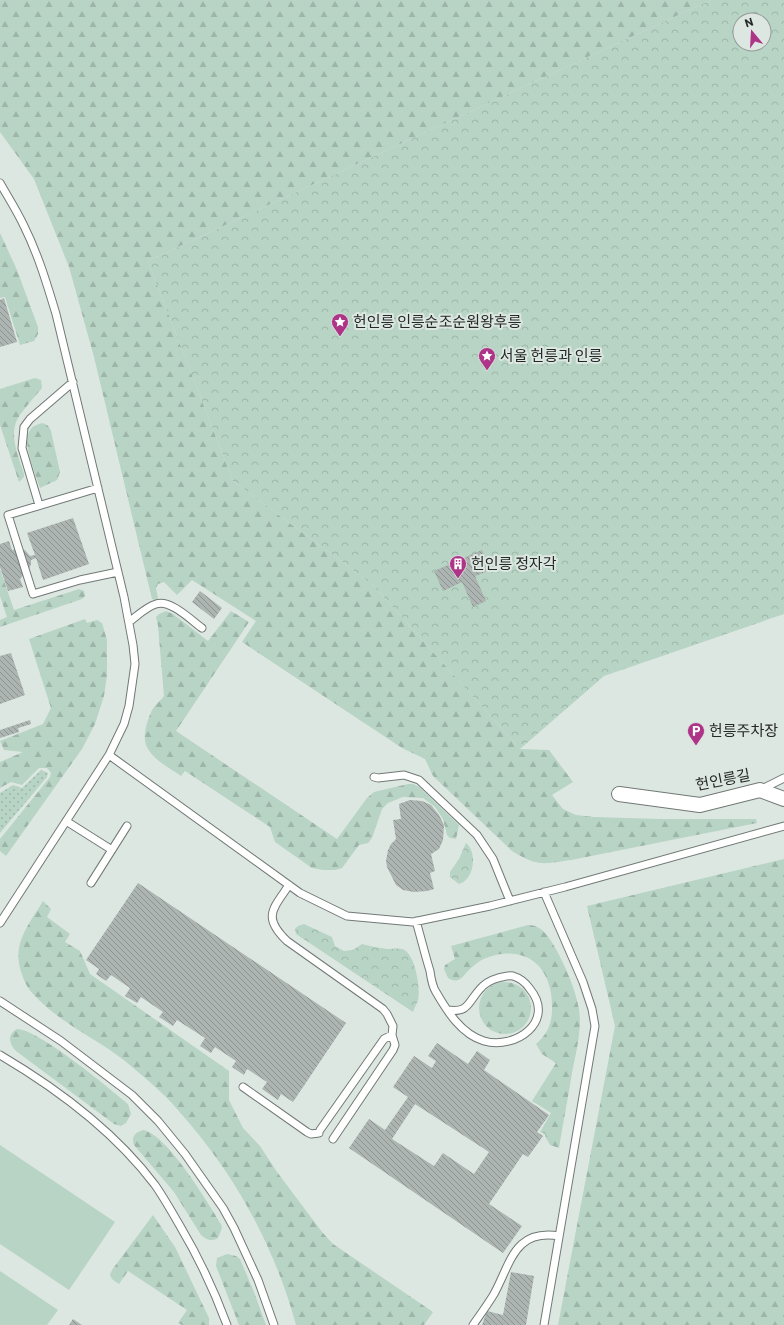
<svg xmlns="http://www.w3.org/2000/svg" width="784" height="1325" viewBox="0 0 784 1325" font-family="Commissioner,'Noto Sans KR',sans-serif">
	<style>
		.grass { fill: url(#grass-dots) }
		.forest { fill: url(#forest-firs) }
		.park { fill: url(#park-crowns); fill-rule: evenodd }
		.pitch { fill: #b7d4c5 }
		.building { fill: url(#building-back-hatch); fill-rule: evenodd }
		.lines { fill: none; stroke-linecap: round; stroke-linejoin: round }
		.lane-casing { stroke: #717975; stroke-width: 9 }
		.street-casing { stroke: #717975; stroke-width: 16 }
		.lane { stroke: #fff; stroke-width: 7 }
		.street { stroke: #fff; stroke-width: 14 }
		.labels { text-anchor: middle; stroke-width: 4; stroke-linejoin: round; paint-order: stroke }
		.poi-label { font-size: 15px; fill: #252927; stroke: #dde7e2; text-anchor: start }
		.street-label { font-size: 15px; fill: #252927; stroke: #dde7e2 }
	</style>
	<defs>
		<pattern id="grass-dots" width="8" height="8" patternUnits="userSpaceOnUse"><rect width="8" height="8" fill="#b7d4c5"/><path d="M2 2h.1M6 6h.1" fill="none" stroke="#9db6a9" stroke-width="1.8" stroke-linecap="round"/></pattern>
		<pattern id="forest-firs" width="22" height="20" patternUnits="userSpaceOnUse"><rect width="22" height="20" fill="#b7d4c5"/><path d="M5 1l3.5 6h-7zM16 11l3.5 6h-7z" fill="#9db6a9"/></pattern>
		<pattern id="park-crowns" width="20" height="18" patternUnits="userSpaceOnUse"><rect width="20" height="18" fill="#b7d4c5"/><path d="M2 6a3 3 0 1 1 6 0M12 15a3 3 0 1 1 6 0" fill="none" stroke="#9db6a9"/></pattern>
		<pattern id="building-back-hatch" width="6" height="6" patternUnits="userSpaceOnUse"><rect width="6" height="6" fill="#acb5b1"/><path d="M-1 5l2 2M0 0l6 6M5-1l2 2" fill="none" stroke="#8c9390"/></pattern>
	</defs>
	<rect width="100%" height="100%" fill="#dde7e2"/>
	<path class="grass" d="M41,770L48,773L47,777L0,833V793L13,785L22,788Z"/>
	<path class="forest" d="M0,0H711L148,261L233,481L373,585L520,749L549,750L573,782L552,795L563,809L576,815L594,817L660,819H756L757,823L571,860C543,864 538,867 512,851L433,776L425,759L402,748L242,642L256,621L192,580L177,595L164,582L158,584L156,588L158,598L155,600L152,599L94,357L69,267L34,179L0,132Z
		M0,233L17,270L38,327V334L34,341L20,345L5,297L0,298Z
		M35,378L41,380L42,388C34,398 24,408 17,420C9,436 19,458 24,474V477L19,482L0,425V389Z
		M42,423C47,424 49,426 51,431L60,472L57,480L40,488C36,475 22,444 29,432C32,426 36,425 42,423Z
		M0,569L14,610L79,589L84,591L85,596L82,599L0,627V620L7,617L0,596Z
		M166,611L173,614L208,641L231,611L249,622L176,731L337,839L367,798L374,792L408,784H413L419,787L459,825L456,839L450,838L447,835L443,819L435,807L423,798L403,797L388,803L382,809L372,838L368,843L359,845L342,868L335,870H323L312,868L275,842L270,827L185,771L181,776C170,768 155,761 148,749C141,738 147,721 152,710C155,705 161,700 164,696L158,626L156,617L159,614Z
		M85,619L87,623L97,620L102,623L107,640V675L104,696L95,724L82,749L6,856L0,851V839L50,777L51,773L47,768H39L22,785L11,782L0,788V762L23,752L4,750L0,741L43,724L51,708L29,639Z
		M784,859V1325H558L615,1026L587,906Z
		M43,901L51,909L47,917L70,934L65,942L80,951L90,974L229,1071V1100L243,1128L260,1146L277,1172L322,1232L333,1244L433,1312L424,1325H296C276,1251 239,1182 190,1124C182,1115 174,1105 166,1097C153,1084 138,1072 125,1061C97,1039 64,1025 39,1000C35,996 30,991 27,986C8,949 24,932 43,901Z
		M528,925C542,924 550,939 556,949C566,968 575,988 579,1009C582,1031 576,1052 572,1073C568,1098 563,1123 559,1148L550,1145L546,1138L545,1134L540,1132L551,1113L532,1101L556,1063L542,1054L536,1044C548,1033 552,1024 552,1008C553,967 526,943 486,958C478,961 472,967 466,973C464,975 462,978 460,979C455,982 452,980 448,978L444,969L445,965L455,959L451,946Z
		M479 1008a26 26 0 1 1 52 0a26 26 0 1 1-52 0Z
		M17,1029C38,1029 109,1088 128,1104L131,1114L126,1123L121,1126L114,1124L16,1051C9,1044 7,1034 17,1029Z
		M143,1130C167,1134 208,1203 221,1224L222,1228L218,1238C211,1242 207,1240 201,1235L174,1192L134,1145C131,1136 135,1133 143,1130Z
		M153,1215L175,1247L209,1318V1325H182L178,1323L187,1310L128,1271L119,1284L112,1279L110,1275L112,1270Z
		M227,1254L236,1256L240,1259L254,1292L266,1325H239L216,1266L217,1258Z"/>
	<path class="park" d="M711,0H784V614L604,676L520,749L373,585L233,481L148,261ZM740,20H764V44H740Z
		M466,843C478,853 474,880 459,884L450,877V872L459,859Z
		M304,924L332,937L335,946L344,951L353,950L362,944C370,946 379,948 387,949C392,949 398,948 402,949C415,952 421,989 418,1000C417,1004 414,1008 413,1012L296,934L295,929L298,926Z"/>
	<path class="pitch" d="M0,1145L115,1222L69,1290L0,1244Z
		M0,1271L58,1310L47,1325H0Z"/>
	<path class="building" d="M4,298L17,342L0,347V300Z
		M73,518L89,564L43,580L36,558L31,560V564L29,569L20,579L23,587L8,591L0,567V544L9,541L12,550L18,549L25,550L30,556L35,555L27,533Z
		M482,550L491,570L475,576L486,601L473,607L462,582L443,591L434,571Z
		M200,591L222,608L214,619L192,602Z
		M11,653L25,695L0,704V656Z
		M30,720L31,724L18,728L19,732L0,738V730Z
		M410,800L422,801L431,805L439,815L444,825L443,840L439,849L431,854L435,871L430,873L434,889L427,891L414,892L403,890L396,885L387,867L386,861L388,850L391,844L396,839L393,820L401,819L399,804Z
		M138,883L346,1023L293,1102L281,1094L278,1100L262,1089L267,1082L247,1069L244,1075L232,1067L236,1061L215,1047L211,1053L200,1046L205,1038L177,1020L173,1026L159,1017L163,1012L141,997L137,1003L125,996L130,988L111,975L106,981L96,974L99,969L86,960Z
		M437,1043L468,1064L477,1051L490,1060L484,1070L549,1115L537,1132L543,1136L528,1157L523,1154L489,1204L522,1226L503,1253L349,1148L369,1119L385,1130L408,1097L393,1087L414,1056L432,1068L436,1061L428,1056ZM415,1104L489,1152L474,1174L443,1153L434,1166L392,1139Z
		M511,1272L534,1276L526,1325H482L487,1311L503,1315Z
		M73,1319L82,1325H69Z"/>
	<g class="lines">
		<defs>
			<path id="lane" d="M0,183C8,197 17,211 24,226C38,254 47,284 56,314L124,597L133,645L135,664L129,706L124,724L109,755L0,923
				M98,488L8,515L33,594L80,580L118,572
				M39,505L22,448L24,427L30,419L73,382
				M129,622C137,616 146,607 156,604C170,599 191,620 202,628
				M109,755L300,893L347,916L413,922L490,906L565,887L784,826
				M374,777L378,778L404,775L419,780L477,835L493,859L510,901
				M760,790L784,778
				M66,821L112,850
				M91,883L127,826
				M289,885C273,909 262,917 287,941L383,1009L387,1014L393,1026L392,1035L395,1045L393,1050L333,1139
				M544,892L583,982L592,1009L595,1026L544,1325
				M416,921C421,938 425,955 430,971C431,978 432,986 436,992C447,1011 461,1034 484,1041C516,1050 556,1021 530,989C526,983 520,978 513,976C508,975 503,977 498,978C491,980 485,983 480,989C468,1002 469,1013 448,1010
				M0,1001L61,1041L132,1095L158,1121L185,1154L223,1208L234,1228L258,1280L274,1325
				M0,1055C56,1088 115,1132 155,1185C164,1198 172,1212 180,1226C199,1258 214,1290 227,1325
				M243,1087L307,1132L311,1134L319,1133
				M320,1130L384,1039L392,1035
				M473,1325C480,1315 488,1304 494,1294C511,1263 514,1229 559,1236"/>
			<path id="street" d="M619,794L700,805L760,790L784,799"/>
		</defs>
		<use href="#lane" class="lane-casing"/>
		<use href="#street" class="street-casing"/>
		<use href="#lane" class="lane"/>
		<use href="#street" class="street"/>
	</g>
	<defs>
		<symbol id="sight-pin" viewBox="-11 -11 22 30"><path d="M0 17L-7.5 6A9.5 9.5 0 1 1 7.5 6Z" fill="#ae3488" stroke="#dde7e2"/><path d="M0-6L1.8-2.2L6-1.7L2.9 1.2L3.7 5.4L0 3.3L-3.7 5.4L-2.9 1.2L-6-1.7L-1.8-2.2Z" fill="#fff"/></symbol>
		<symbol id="building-pin" viewBox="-11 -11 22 30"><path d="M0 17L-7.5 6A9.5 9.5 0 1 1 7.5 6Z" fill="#ae3488" stroke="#dde7e2"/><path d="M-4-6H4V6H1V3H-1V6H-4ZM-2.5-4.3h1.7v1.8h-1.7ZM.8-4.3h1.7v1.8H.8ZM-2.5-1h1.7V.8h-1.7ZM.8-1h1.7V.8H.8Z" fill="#fff"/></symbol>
		<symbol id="parking-pin" viewBox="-11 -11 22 30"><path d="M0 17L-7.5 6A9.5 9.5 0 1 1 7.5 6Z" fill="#ae3488" stroke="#dde7e2"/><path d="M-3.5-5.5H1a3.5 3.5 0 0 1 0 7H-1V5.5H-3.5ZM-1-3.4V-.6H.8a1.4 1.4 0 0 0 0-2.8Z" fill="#fff"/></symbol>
	</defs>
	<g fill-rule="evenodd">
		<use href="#sight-pin" x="330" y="312" width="20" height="27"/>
		<use href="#sight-pin" x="477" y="346" width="20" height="27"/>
		<use href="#building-pin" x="448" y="554" width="20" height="27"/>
		<use href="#parking-pin" x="686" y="721" width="20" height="27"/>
	</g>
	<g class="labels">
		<g class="poi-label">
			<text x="353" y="327">헌인릉 인릉순조순원왕후릉</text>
			<text x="500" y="361">서울 헌릉과 인릉</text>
			<text x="471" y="569">헌인릉 정자각</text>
			<text x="709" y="736">헌릉주차장</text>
		</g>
		<g class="street-label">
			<text transform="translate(723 780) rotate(-11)" y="5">헌인릉길</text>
		</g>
	</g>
	<g transform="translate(752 32) rotate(342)"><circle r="19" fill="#dde7e2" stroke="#939b97"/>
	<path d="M0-3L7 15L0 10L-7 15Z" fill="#ae3488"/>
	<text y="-6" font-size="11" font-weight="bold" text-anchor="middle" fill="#252927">N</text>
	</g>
</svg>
